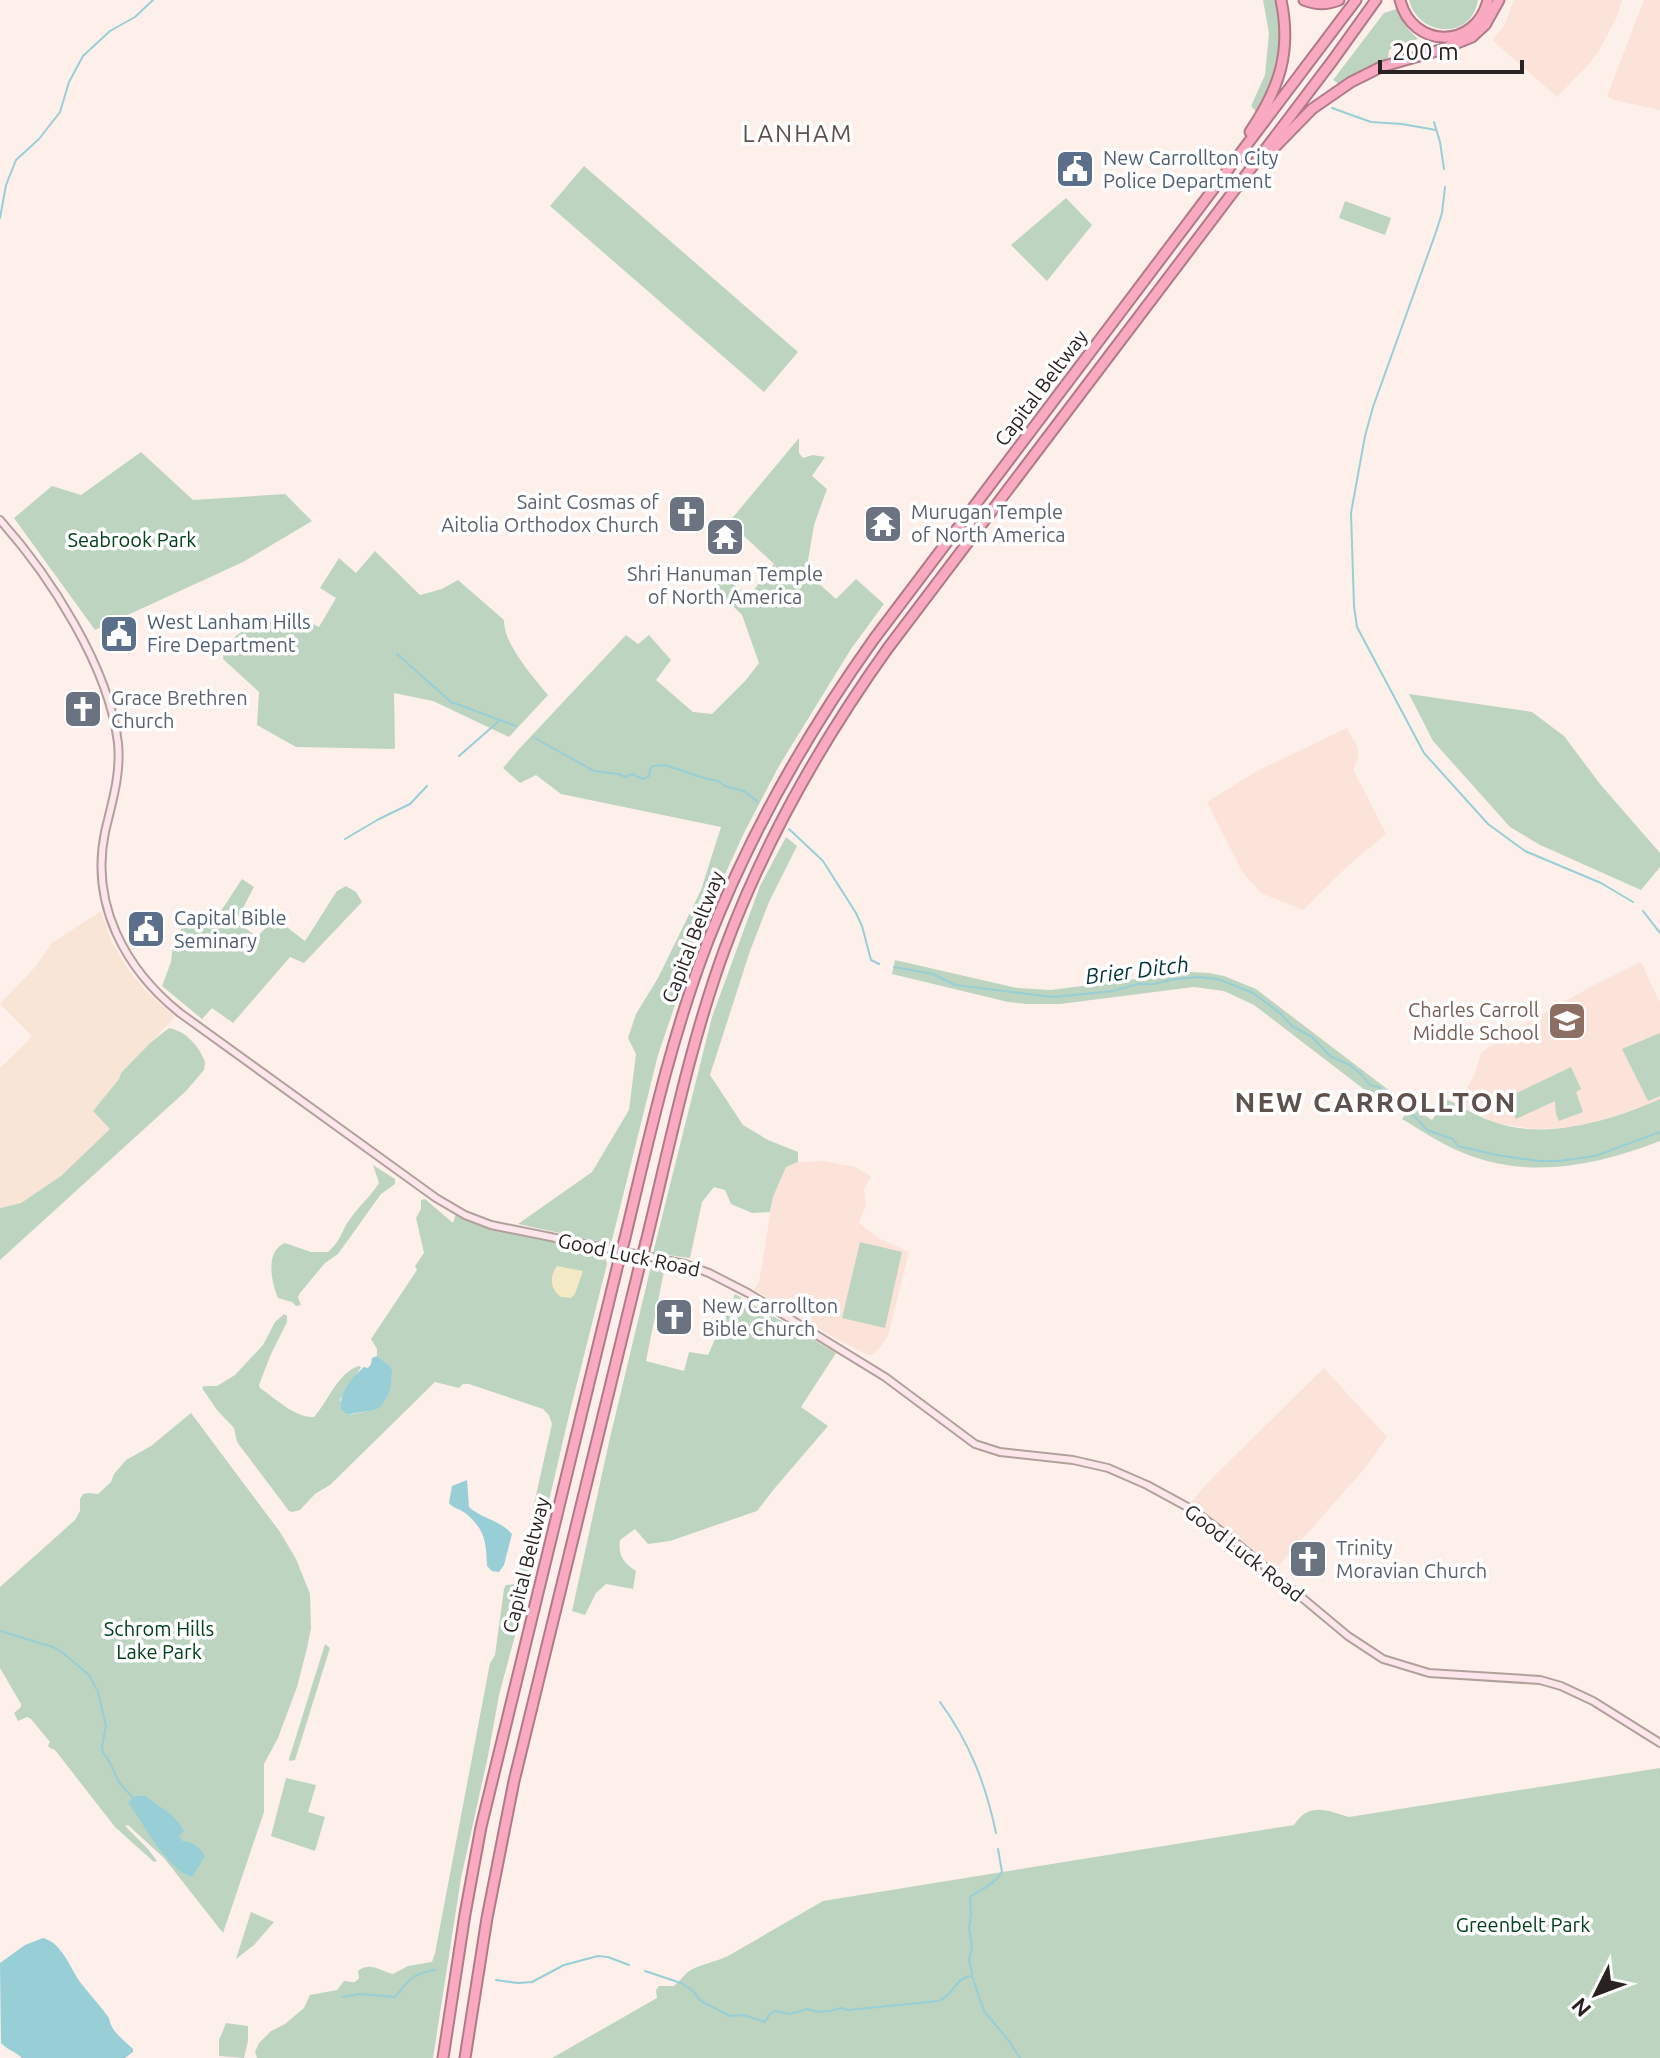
<svg xmlns="http://www.w3.org/2000/svg" width="1660" height="2058" viewBox="0 0 1660 2058" font-family="Ubuntu,sans-serif">
	<style>
		.built { fill: #fbe3d9 }
		.medical { fill: #f9e5d5 }
		.green { fill: #bdd4c1 }
		.sand { fill: #f3e9c4 }
		.water { fill: #98ced6 }
		.lines { fill: none; stroke-linecap: round; stroke-linejoin: round }
		.stream { stroke: #98ced6; stroke-width: 2 }
		.secondary-casing { stroke: #b1a19b; stroke-width: 10 }
		.highway-casing { stroke: #b07a88; stroke-width: 13 }
		.secondary { stroke: #fde5ec; stroke-width: 6 }
		.highway { stroke: #f9a9c0; stroke-width: 9 }
		.highway-bridge-casing { stroke: #b07a88; stroke-width: 13; stroke-linecap: butt }
		.highway-bridge { stroke: #f9a9c0; stroke-width: 9 }
		.labels { text-anchor: middle; stroke-width: 7; stroke-linejoin: round; paint-order: stroke }
		.service-label { font-size: 20px; fill: #4e5e75; stroke: #fff; text-anchor: start }
		.street-label { font-size: 20px; fill: #282220; stroke: #fff }
		.worship-label { font-size: 20px; fill: #5b616d; stroke: #fff; text-anchor: start }
		.park-label { font-size: 20px; fill: #02401a; stroke: #fff }
		.education-label { font-size: 20px; fill: #785e54; stroke: #fff; text-anchor: end }
		.water-label { font-size: 22px; font-style: italic; fill: #00343a; stroke: #fff }
		.quarter-label { font-size: 24px; letter-spacing: 2px; fill: #5f524c; stroke: #fff }
		.district-label { font-size: 28px; font-weight: bold; letter-spacing: 2px; fill: #5f524c; stroke: #fff }
	</style>
	<rect width="100%" height="100%" fill="#fdf0eb"/>
	<path class="built" d="M1514,0H1622L1617,17L1598,52L1589,64L1557,97L1492,40L1504,26Z
		M1644,0H1660V110L1613,100L1607,96Z
		M1347,728L1358,748V759L1353,769L1386,834L1349,865L1303,910L1261,893L1243,873L1207,802L1257,771Z
		M1641,962L1660,1003V1099L1638,1109L1581,1127L1533,1129L1496,1123L1466,1108L1461,1098L1475,1074L1481,1053L1511,1032L1594,985Z
		M824,1161L855,1167L871,1176L864,1189L866,1205L859,1223L878,1238L909,1252L888,1336L878,1350L870,1356L838,1340L754,1290L759,1282L773,1197L786,1167L798,1162Z
		M1324,1368L1387,1437L1365,1468L1276,1569L1191,1502L1212,1478Z"/>
	<path class="medical" d="M101,911L111,941L128,969L144,989L175,1017L121,1073L119,1079L93,1111L111,1129L61,1176L21,1203L0,1208V1068L29,1040L31,1035L0,1004L35,967L52,943Z"/>
	<path class="green" d="M1263,0H1276C1284,40 1277,77 1257,113L1251,106L1265,75L1269,33Z
		M1409,0H1478C1471,42 1418,36 1409,0Z
		M1396,9L1407,28L1418,39L1397,45L1389,50L1388,59L1339,84L1333,80L1384,13Z
		M584,166L798,352L764,392L550,206Z
		M1066,198L1092,225L1047,281L1011,245Z
		M1345,201L1391,218L1385,235L1339,218Z
		M799,438V453L803,458L813,455L825,457L812,476L827,489L814,525L806,572L836,599L856,579L884,604L851,649L779,766L744,833L704,920L658,1055L611,1244L518,1224L592,1172L629,1110L636,1054L628,1038L636,1014L658,978L701,890L721,827L561,794L536,775L520,783L503,768L519,749L626,635L638,644L649,635L671,660L656,680L693,712L712,714L746,680L759,663L742,615L713,586L724,577L749,596L774,564L729,522Z
		M141,452L193,500L285,494L312,521L243,562L95,630L14,518L52,486L81,495Z
		M375,551L420,595L442,589L458,580L504,620C503,643 533,677 548,695L509,737L433,701L394,693L395,749L296,747L257,725L259,692L223,659L225,645L242,631L292,614L319,627L336,598L320,588L339,558L356,573Z
		M1409,694L1532,712L1564,736L1600,784L1660,853V867L1641,890L1540,845L1510,827L1433,741Z
		M786,837L797,846L769,902L750,951L710,1075L743,1125L768,1140L798,1152V1162L786,1167L773,1197L770,1212L752,1213L731,1204L725,1190L714,1187L702,1202L690,1258L653,1253L712,1017L760,886Z
		M242,879L254,887L236,921L257,937L275,918L305,941L337,891L346,886L356,892L362,902L304,963L290,957L233,1023L212,1008L202,1019L162,986L171,962L173,943L182,928L192,919L221,911Z
		M895,960L1017,988L1051,990L1190,972L1209,973L1224,976L1256,989L1399,1098L1391,1110L1254,1005L1224,991L1194,987L1060,1004H1027L1008,1002L892,974Z
		M169,1028C186,1031 199,1046 205,1062L204,1070L186,1091L0,1260V1208L21,1203L61,1176L110,1129L93,1111L119,1079L121,1073L150,1043Z
		M1660,1033V1096L1648,1101L1622,1049Z
		M1571,1067L1581,1089L1576,1092L1583,1112L1559,1121L1556,1114L1555,1101L1516,1119L1506,1098Z
		M1446,1099C1462,1107 1480,1118 1497,1123C1548,1140 1613,1120 1660,1099V1141C1596,1166 1527,1180 1461,1152C1441,1144 1421,1130 1402,1119L1411,1106L1432,1120Z
		M373,1165L395,1179V1184L381,1194L338,1254L325,1263L300,1293L298,1297L301,1305L296,1306L292,1302L278,1298C271,1281 265,1251 285,1243L311,1252H328C343,1238 340,1233 350,1219C359,1206 371,1196 379,1183Z
		M425,1199L453,1223L457,1211L485,1223L607,1249L605,1257L607,1264L570,1411L534,1565L499,1695L488,1756L461,1878L433,2058H257L255,2052L259,2043L271,2031L285,2024L304,2008L310,1995L337,1990L344,1981C351,1981 354,1985 359,1978L358,1971C369,1961 381,1971 393,1974L408,1966L432,1962L435,1953L490,1663L495,1655L504,1589L506,1585L516,1584L552,1424L549,1415L543,1409L469,1384H463L459,1388L435,1382L330,1485L315,1494L300,1510L292,1512L289,1511L237,1442L234,1428L217,1410L202,1388L204,1386H217L235,1375L263,1345L275,1322L284,1314L287,1316V1322L271,1354L259,1385L260,1388C275,1398 295,1418 314,1417C328,1402 337,1373 359,1366L361,1367L340,1400L348,1415L374,1410L384,1403L386,1400L392,1376L389,1365L377,1356V1349L371,1339L417,1270L415,1266L424,1253L416,1218L421,1209V1200Z
		M860,1242L902,1252L885,1328L842,1318Z
		M651,1266L664,1271L646,1361L684,1371L689,1352L708,1355L735,1294L836,1353L801,1407L828,1426L774,1489L757,1511L670,1541L648,1544L635,1529L620,1540C618,1556 623,1562 636,1571L633,1589L606,1584L596,1593L585,1615L572,1611L609,1442Z
		M191,1413L280,1532L296,1559L310,1594L311,1628L307,1648L297,1687L278,1738L264,1764V1812L223,1933L164,1858L128,1825L125,1826L148,1849L157,1861L154,1862L115,1827L55,1750L50,1748L48,1746L50,1742L31,1719L27,1717L18,1721L14,1713L21,1707V1704L0,1668V1587L75,1520L80,1511V1499L83,1494L89,1493L98,1494L111,1482L114,1474L126,1460L151,1446Z
		M325,1644L330,1648L295,1760L290,1761L289,1759Z
		M1660,1768V2058H552L657,1998L656,1990L659,1986H674C680,1981 684,1975 689,1971C701,1964 715,1962 728,1956L823,1901L1294,1825C1309,1802 1326,1810 1349,1817Z
		M286,1778L316,1785L308,1812L325,1817L315,1851L271,1836Z
		M251,1912L274,1922L254,1945L236,1959Z
		M226,2023L248,2026V2041L244,2058L219,2056V2040Z"/>
	<path class="sand" d="M557,1266L583,1271L575,1294L571,1298L561,1297C550,1289 549,1277 557,1266Z"/>
	<path class="water" d="M377,1356L389,1365L392,1370C392,1383 389,1406 374,1410C365,1412 356,1412 348,1415L341,1409C339,1393 352,1377 364,1367L368,1368L371,1364L372,1358Z
		M467,1480L469,1507C482,1519 500,1520 512,1534L504,1565L499,1572L492,1571L487,1566C486,1543 486,1530 465,1513C459,1508 454,1509 449,1503L452,1486Z
		M136,1796H145C159,1807 176,1814 184,1831L179,1836L182,1841C191,1841 200,1847 205,1856L192,1877C166,1869 144,1824 128,1802Z
		M43,1938C62,1943 69,1966 80,1982C89,1994 100,2005 109,2018C111,2032 123,2039 133,2049V2052L125,2058H22C15,2051 7,2050 1,2043L0,1963L25,1945Z"/>
	<g class="lines">
		<path class="stream" d="M1332,108L1371,122L1402,124L1436,130
			M1434,122L1440,142L1444,169
			M1445,187L1442,213L1436,232L1373,407L1365,436L1351,513L1354,606L1357,627L1424,753L1488,824L1525,851L1601,883L1633,902
			M0,218L6,185L16,160L39,139L60,112L69,82L83,56L110,31L135,17L153,0
			M397,654L451,702L516,726
			M533,737L594,771L618,774L625,777L632,774L643,779L649,776L650,769L653,766L665,765L704,778L718,781L725,786L744,791L758,802
			M459,756L499,721
			M789,829L823,861L856,913L862,926L871,960L879,964
			M345,839L379,819L410,804L427,786
			M1643,911L1660,933
			M894,967L933,974L955,985L1053,997L1113,991L1138,984H1153L1176,979L1199,977L1218,979L1253,993L1280,1013L1292,1026L1312,1037L1330,1056L1350,1065L1362,1075L1370,1085L1379,1087L1396,1103
			M1407,1112L1414,1116L1427,1130L1453,1139L1458,1146L1497,1155L1539,1161H1559L1595,1156L1660,1132
			M0,1631L53,1647L63,1653L89,1675L98,1692L106,1726L102,1746L103,1753L108,1759L119,1782L134,1799
			M940,1702C970,1743 986,1785 996,1833
			M645,1971L681,1983L692,1990L701,2001L730,2016L744,2015L765,2022L769,2015L774,2011L790,2014L807,2009L818,2012L830,2011L841,2008L848,2010L939,2001C954,1995 955,1977 972,1976L984,2011L1009,2041L1020,2058
			M972,1974L969,1960L972,1947L969,1928L971,1914L970,1897C981,1889 994,1885 1002,1872L998,1849
			M496,1980L518,1983L532,1982L564,1965L598,1956L608,1957L629,1965
			M343,1997L360,1994L395,1997C409,1980 412,1973 436,1970"/>
		<defs>
			<path id="secondary" d="M0,520C50,576 109,667 118,743C121,775 112,802 105,832C90,904 125,969 180,1013L436,1198L465,1215L491,1225L655,1258L685,1264L709,1273L748,1293L885,1377L975,1444L1000,1452L1073,1460L1108,1468L1147,1485L1193,1510L1234,1541L1348,1636L1383,1659L1429,1673L1540,1680L1561,1686L1593,1701L1660,1743"/>
			<path id="highway" d="M1304,0C1316,5 1327,5 1339,0
				M1400,0C1412,49 1476,50 1488,0
				M1250,132C1279,89 1292,52 1281,0
				M1272,150L1312,109L1351,82L1381,67L1440,50L1472,37L1485,25L1499,0
				M625,1238C649,1138 671,1037 708,941C750,833 807,733 874,639L1356,0
				M646,1242C670,1144 690,1043 725,948C765,840 821,742 888,648L1333,60L1376,0
				M443,2058L465,1914L481,1827L618,1264
				M465,2058L487,1918L514,1781L639,1268"/>
		</defs>
		<use href="#secondary" class="secondary-casing"/>
		<use href="#highway" class="highway-casing"/>
		<use href="#secondary" class="secondary"/>
		<use href="#highway" class="highway"/>
		<defs>
			<path id="highway-bridge" d="M618,1264L625,1238
				M639,1268L646,1242"/>
		</defs>
		<use href="#highway-bridge" class="highway-bridge-casing"/>
		<use href="#highway-bridge" class="highway-bridge"/>
	</g>
	<defs>
		<symbol id="civic-square" viewBox="-11 -11 22 22"><rect x="-9" y="-9" width="18" height="18" rx="4" fill="#5c6f8a" stroke="#fff"/><path d="M-.6-6.5H3V-4.5H.6V-3L4-1V1h2V6H-6V1h2V-1L-.6-3ZM-1.2 2.5V6h2.4V2.5Z" fill="#fff"/></symbol>
		<symbol id="church-square" viewBox="-11 -11 22 22"><rect x="-9" y="-9" width="18" height="18" rx="4" fill="#6b7280" stroke="#fff"/><path d="M-1.2-6h2.4v3.5h3.3v2.4h-3.3V6h-2.4V-.1h-3.3v-2.4h3.3Z" fill="#fff"/></symbol>
		<symbol id="temple-square" viewBox="-11 -11 22 22"><rect x="-9" y="-9" width="18" height="18" rx="4" fill="#6b7280" stroke="#fff"/><path d="M0-6L5-2H3V0L6.5 2.5H4V6H1.5V3h-3V6H-4V2.5H-6.5L-3 0V-2H-5Z" fill="#fff"/></symbol>
		<symbol id="school-square" viewBox="-11 -11 22 22"><rect x="-9" y="-9" width="18" height="18" rx="4" fill="#8d6e63" stroke="#fff"/><path d="M0-5L7-2L0 1L-7-2ZM-4 1L0 2.5L4 1V4Q0 6-4 4Z" fill="#fff"/></symbol>
	</defs>
	<g fill-rule="evenodd">
		<use href="#civic-square" x="1053" y="147" width="44" height="44"/>
		<use href="#church-square" x="665" y="492" width="44" height="44"/>
		<use href="#temple-square" x="861" y="502" width="44" height="44"/>
		<use href="#temple-square" x="703" y="515" width="44" height="44"/>
		<use href="#civic-square" x="97" y="612" width="44" height="44"/>
		<use href="#church-square" x="61" y="687" width="44" height="44"/>
		<use href="#civic-square" x="124" y="907" width="44" height="44"/>
		<use href="#school-square" x="1545" y="999" width="44" height="44"/>
		<use href="#church-square" x="652" y="1295" width="44" height="44"/>
		<use href="#church-square" x="1286" y="1537" width="44" height="44"/>
	</g>
	<g class="labels">
		<g class="service-label">
			<text x="1103" y="165">New Carrollton City<tspan x="1103" dy="23">Police Department</tspan></text>
			<text x="147" y="629">West Lanham Hills<tspan x="147" dy="23">Fire Department</tspan></text>
			<text x="174" y="925">Capital Bible<tspan x="174" dy="23">Seminary</tspan></text>
		</g>
		<g class="street-label">
			<text transform="translate(1041 388) rotate(-53)" y="7">Capital Beltway</text>
			<text transform="translate(693 937) rotate(-69)" y="7">Capital Beltway</text>
			<text transform="translate(629 1255) rotate(12)" y="7">Good Luck Road</text>
			<text transform="translate(1244 1553) rotate(38)" y="7">Good Luck Road</text>
			<text transform="translate(526 1565) rotate(-76)" y="7">Capital Beltway</text>
		</g>
		<g class="worship-label">
			<text x="659" y="509" text-anchor="end">Saint Cosmas of<tspan x="659" dy="23">Aitolia Orthodox Church</tspan></text>
			<text x="911" y="519">Murugan Temple<tspan x="911" dy="23">of North America</tspan></text>
			<text x="725" y="581" text-anchor="middle">Shri Hanuman Temple<tspan x="725" dy="23">of North America</tspan></text>
			<text x="111" y="705">Grace Brethren<tspan x="111" dy="23">Church</tspan></text>
			<text x="702" y="1313">New Carrollton<tspan x="702" dy="23">Bible Church</tspan></text>
			<text x="1336" y="1555">Trinity<tspan x="1336" dy="23">Moravian Church</tspan></text>
		</g>
		<g class="park-label">
			<text x="132" y="547">Seabrook Park</text>
			<text x="159" y="1636">Schrom Hills<tspan x="159" dy="23">Lake Park</tspan></text>
			<text x="1523" y="1932">Greenbelt Park</text>
		</g>
		<g class="education-label">
			<text x="1539" y="1017">Charles Carroll<tspan x="1539" dy="23">Middle School</tspan></text>
		</g>
		<g class="water-label">
			<text transform="translate(1137 970) rotate(-7)" y="8">Brier Ditch</text>
		</g>
		<g class="quarter-label">
			<text x="798" y="142">LANHAM</text>
		</g>
		<g class="district-label">
			<text x="1376" y="1112">NEW CARROLLTON</text>
		</g>
	</g>
	<g transform="translate(1596 1994) rotate(228)" stroke="#ffffff" stroke-width="6" paint-order="stroke">
	<path d="M0-6L14 30L0 20L-14 30Z" fill="#282220"/>
	<text y="-12" font-size="22" font-weight="bold" text-anchor="middle" fill="#282220">N</text>
	</g>
	<path d="M1380 60v12h142v-12" fill="none" stroke="#282220" stroke-width="4"/>
	<text x="1392" y="60" font-size="24" fill="#282220" stroke="#ffffff" stroke-width="6" paint-order="stroke">200 m</text>
</svg>
